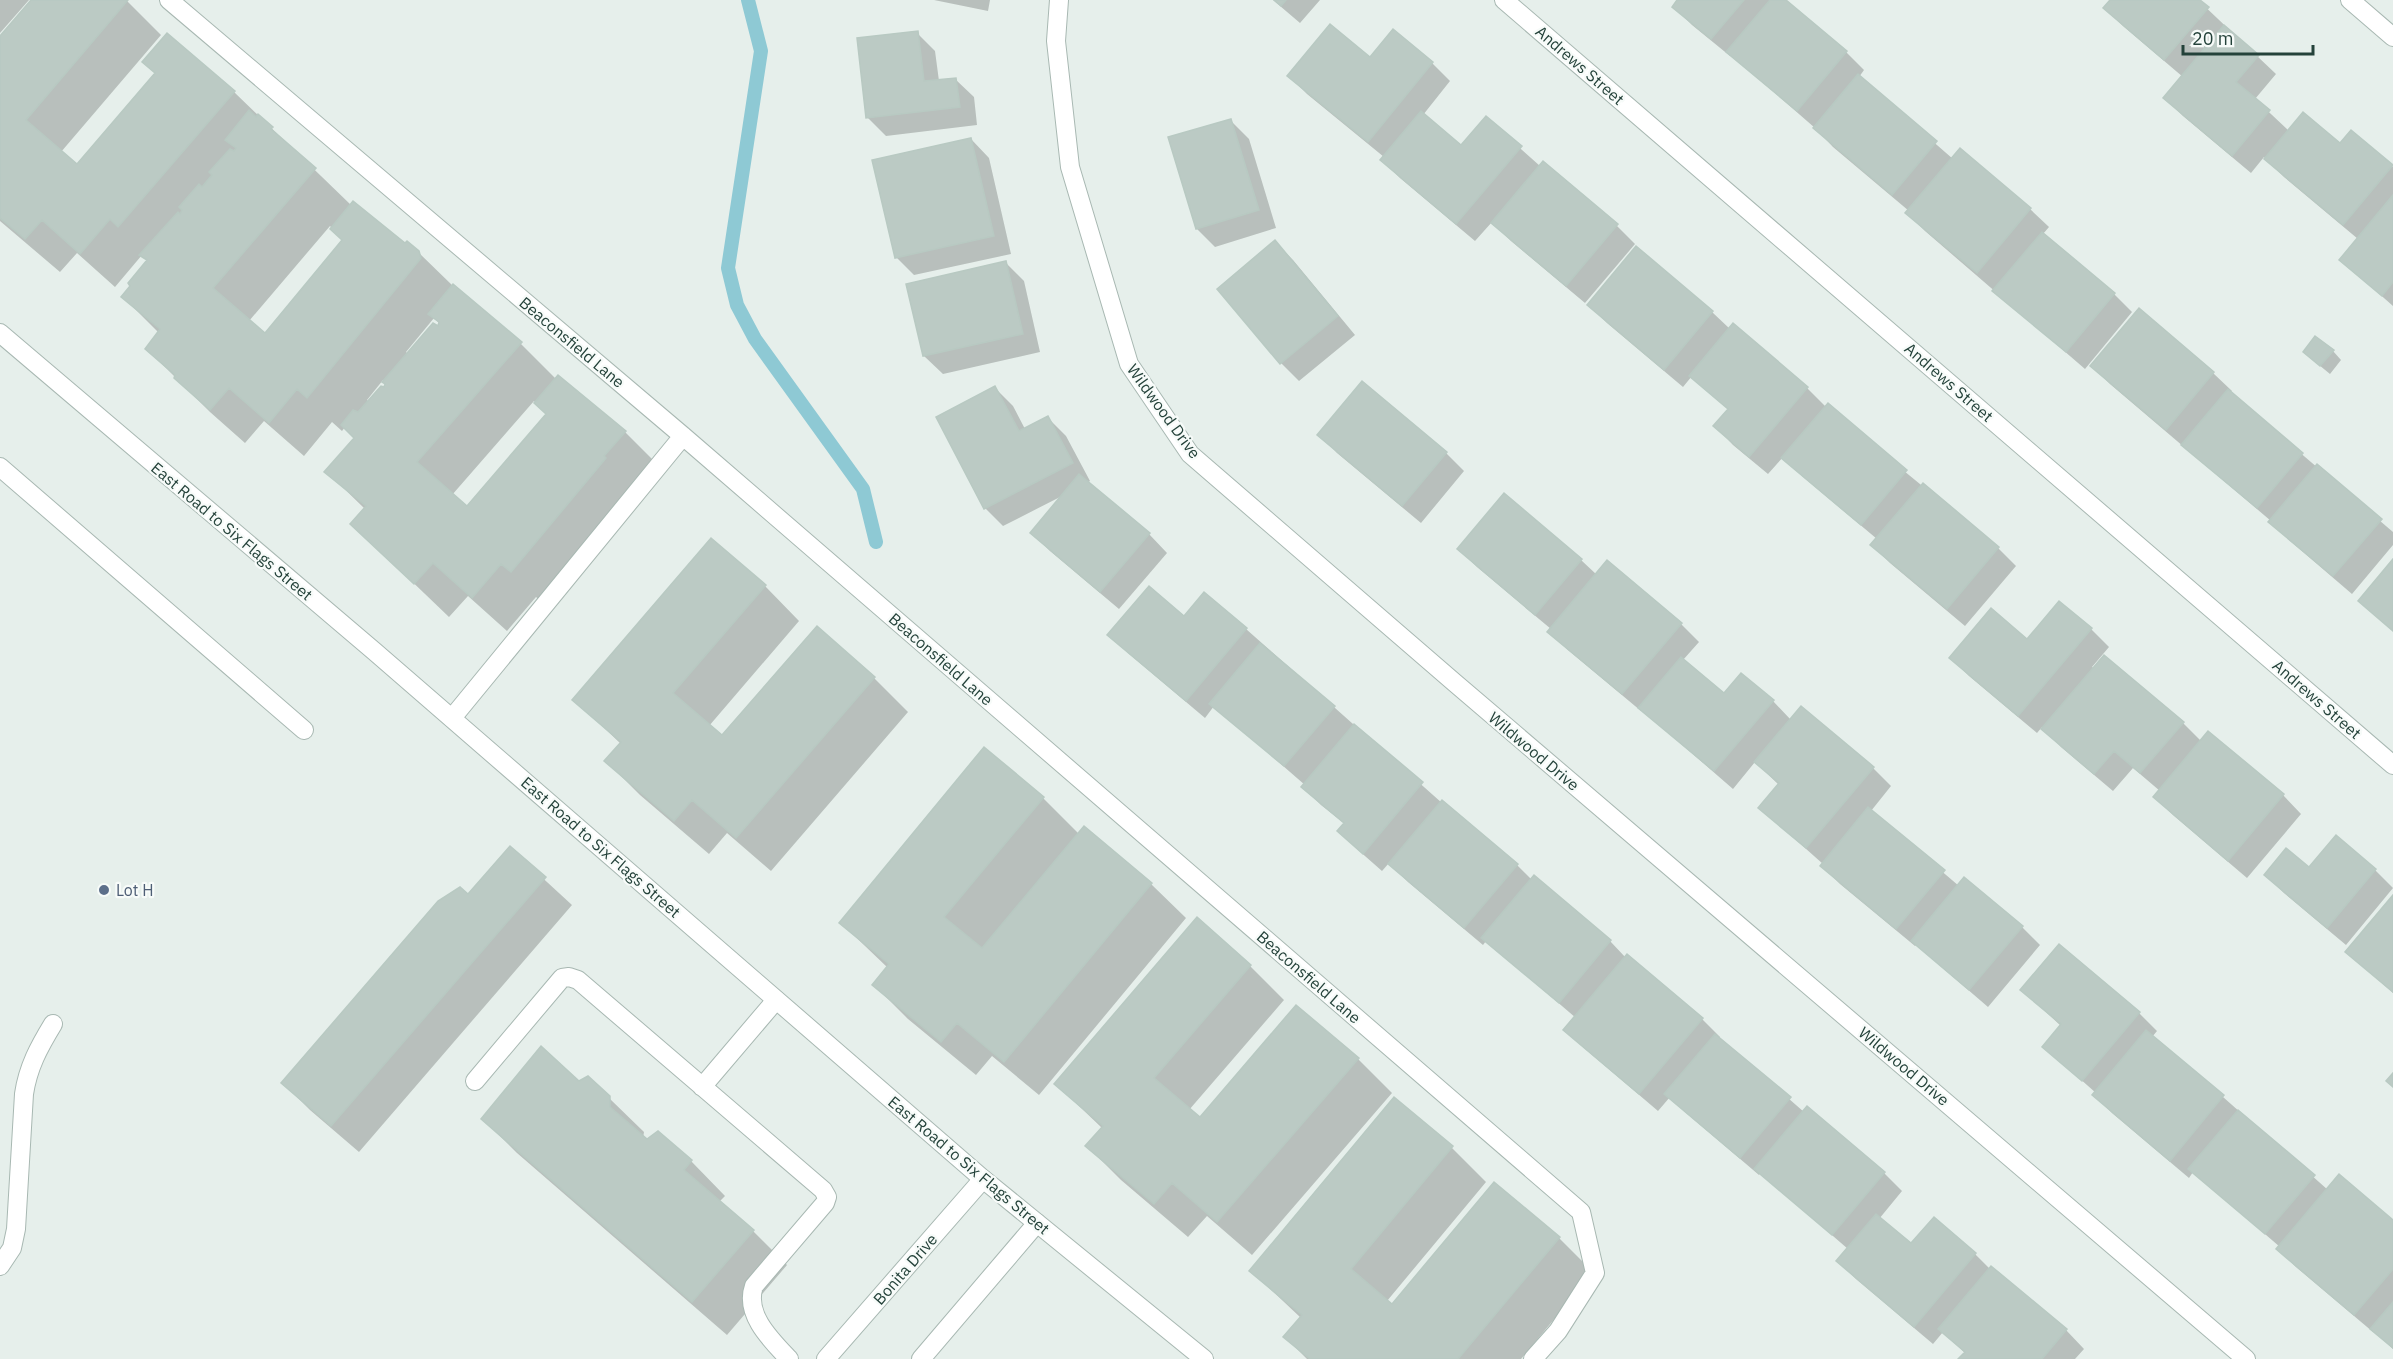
<svg xmlns="http://www.w3.org/2000/svg" width="2393" height="1359" viewBox="0 0 2393 1359" font-family="'IBM Plex Sans',sans-serif">
	<style>
		.shadow { fill: #0003; fill-rule: evenodd }
		.lines { fill: none; stroke-linecap: round; stroke-linejoin: round }
		.stream { stroke: #8ec9d4; stroke-width: 14 }
		.building { fill: #bbcac4; stroke: #b8c9c2; stroke-width: 1.5 }
		.service-casing { stroke: #a8b8b2; stroke-width: 20 }
		.minor-casing { stroke: #a8b8b2; stroke-width: 20 }
		.tertiary-casing { stroke: #a8b8b2; stroke-width: 20 }
		.service { stroke: #fff; stroke-width: 18 }
		.minor { stroke: #fff; stroke-width: 18 }
		.tertiary { stroke: #fff; stroke-width: 18 }
		.service-dot { fill: #5c6f8a; stroke: #f7fbf9; stroke-width: 2 }
		.labels { text-anchor: middle; stroke-width: 4.5; stroke-linejoin: round; paint-order: stroke }
		.street-label { font-size: 16px; fill: #24423a; stroke: #f7fbf9 }
		.service-label { font-size: 16px; fill: #4e5e75; stroke: #f7fbf9; text-anchor: start }
	</style>
	<rect width="100%" height="100%" fill="#e6efeb"/>
	<path class="shadow" d="M0,0H29L0,33Z
		M33,0H126L161,35L61,152L77,166L234,92L351,205L405,245L418,252L453,286L520,343L556,379L625,432L659,466L546,605L536,597L507,631L468,596L449,617L352,524L365,509L327,472L356,438L345,427L342,431L332,422L304,456L264,421L245,443L210,412L147,349L159,333L123,297L148,261L142,255L115,287L77,253L60,272L0,221V38ZM330,226L344,241L265,335L249,321ZM434,318L440,324L438,328L408,354L406,352ZM383,380L387,384L384,389L369,402L367,400ZM534,401L547,414L467,508L452,495Z
		M934,0H990L988,11Z
		M1273,0H1320L1300,23Z
		M1679,0H1784L1846,52L1864,70L1859,77L1953,159L1960,150L2030,209L2049,227L2043,234L2114,294L2132,312L2085,369L1925,231L1907,213L1909,211L1833,147L1815,128L1731,55L1730,56L1692,25L1674,7Z
		M2112,0H2198L2276,74L2255,99L2289,131L2340,145L2393,167V306L2341,260L2358,239L2284,177L2264,157L2251,173L2183,116L2165,98L2183,77L2123,26L2105,8Z
		M917,33L935,51L939,81L955,79L974,97L977,125L886,136L868,118Z
		M1371,59L1432,63L1450,81L1423,115L1461,147L1486,118L1540,166L1543,163L1617,226L1635,244L1585,303L1511,241L1492,222L1475,241L1400,178L1382,160L1384,157L1307,94L1289,76Z
		M1231,121L1249,139L1276,228L1215,247L1197,229Z
		M971,139L989,158L1011,254L914,275L896,257Z
		M1275,242L1293,260L1355,335L1299,381L1281,363Z
		M1636,248L1712,312L1730,329L1733,325L1807,388L1826,407L1998,548L2016,566L1965,626L1890,563L1872,545L1877,539L1802,476L1783,457L1768,474L1733,445L1715,426L1729,410L1692,376L1683,387L1607,323L1589,305Z
		M1005,262L1024,281L1040,352L943,374L924,356Z
		M2139,310L2213,373L2232,391L2230,393L2393,532V545L2352,594L2289,540L2271,521L2110,384L2092,366Z
		M2333,351L2341,360L2330,374L2313,360Z
		M995,388L1013,406L1025,429L1048,418L1066,436L1090,481L1087,483L1149,534L1167,553L1119,609L1050,551L1032,533L1064,495L1003,526L985,508Z
		M1319,434L1446,453L1464,471L1421,523L1337,453Z
		M711,540L765,586L799,621L709,726L722,737L874,678L908,712L771,871L727,833L709,854L640,795L606,761L621,744L575,700Z
		M1459,549L1581,560L1597,575L1681,624L1699,642L1683,660L1724,695L1773,701L1791,720L1873,768L1891,786L1871,811L1959,886L2022,927L2040,945L1988,1007L1916,945L1915,946L1840,884L1822,866L1823,864L1760,808L1779,785L1755,762L1733,789L1642,710L1641,711L1568,650L1549,632L1551,629L1477,567Z
		M1184,618L1246,629L1442,803L1517,865L1532,880L1610,941L1626,958L1702,1019L1720,1037L1719,1038L1804,1112L1807,1108L1884,1173L1902,1191L1879,1219L1911,1246L1975,1254L1990,1269L2066,1330L2084,1349L2075,1359H1960L1965,1353L1943,1332L1933,1344L1856,1279L1838,1261L1848,1249L1760,1173L1759,1175L1685,1112L1670,1097L1658,1111L1584,1048L1565,1030L1576,1018L1486,941L1483,945L1408,882L1389,863L1382,871L1357,849L1339,831L1345,824L1321,805L1303,787L1305,785L1214,706L1205,718L1128,653L1109,635Z
		M2091,629L2109,647L2092,667L2183,723L2201,741L2208,733L2283,795L2301,814L2247,878L2173,815L2155,797L2160,791L2133,768L2113,791L2061,747L2042,727L2037,733L1969,676L1951,658Z
		M1043,798L1079,834L1084,828L1151,884L1186,918L1039,1095L992,1056L976,1075L908,1019L874,985L888,968L841,923Z
		M510,848L572,905L359,1152L310,1110L283,1083L468,896Z
		M2309,869L2375,870L2393,888L2346,945L2284,893L2266,875Z
		M2393,897V993L2347,952Z
		M1250,966L1284,1000L1189,1110L1200,1119L1358,1059L1392,1093L1252,1255L1207,1216L1188,1237L1121,1180L1087,1146L1102,1128L1056,1084Z
		M2022,990L2139,1013L2157,1031L2152,1037L2223,1097L2328,1190L2393,1222V1349L2374,1331L2373,1332L2296,1267L2278,1249L2280,1247L2193,1172L2189,1178L2112,1113L2094,1095L2096,1093L2044,1047L2061,1026Z
		M579,1083L609,1098L644,1132L643,1138L691,1161L725,1196L719,1202L753,1231L787,1265L727,1335L517,1153L483,1119Z
		M1394,1099L1452,1148L1486,1182L1387,1301L1392,1306L1559,1238L1593,1272L1521,1359H1307L1285,1337L1301,1318L1251,1271Z"/>
	<g class="lines">
		<path class="stream" d="M748,0L761,51L728,268L737,305L755,339L863,489L876,542"/>
	</g>
	<path class="building" d="M31,0H128L26,120L77,164L155,73L142,62L167,33L235,91L118,227L110,219L80,254L42,220L25,239L0,218V36Z
		M1274,0H1286L1281,6Z
		M1677,0H1744L1711,39L1672,7Z
		M1770,0H1786L1847,51L1797,111L1726,52Z
		M2110,0H2200L2209,7L2164,60L2103,8Z
		M1330,24L1370,57L1393,29L1433,62L1368,142L1287,76Z
		M2224,25L2259,55L2236,82L2270,110L2232,156L2163,98Z
		M918,31L924,81L956,78L960,107L866,118L857,38Z
		M1858,74L1937,141L1892,195L1813,128Z
		M249,110L256,117L258,114L273,127L271,129L316,168L213,288L265,333L342,240L330,229L353,201L405,243L407,241L419,251L421,258L307,398L297,389L269,423L229,388L210,410L174,378L175,375L145,349L160,329L121,297L130,286L128,283L147,260L139,255L178,212L180,214L182,210L179,207L199,184L202,187L212,175L209,172L230,149L234,151L236,148L225,140Z
		M1421,111L1461,145L1486,116L1522,146L1456,224L1380,160Z
		M2303,112L2340,143L2351,130L2393,165L2343,225L2264,159Z
		M1231,119L1259,210L1196,229L1168,137Z
		M971,138L994,236L895,258L872,160Z
		M1960,148L2031,208L1977,273L1905,213Z
		M1543,161L1618,224L1566,286L1491,223Z
		M2393,195V282L2382,296L2339,260Z
		M2042,232L2115,293L2066,352L1992,291Z
		M1275,240L1338,316L1280,364L1217,289Z
		M1636,246L1713,311L1664,370L1587,305Z
		M1006,261L1023,334L923,356L906,284Z
		M453,284L522,342L417,462L467,506L546,414L534,403L558,375L626,431L604,456L606,458L511,572L501,564L472,598L433,563L414,584L350,524L366,506L324,472L354,438L341,425L353,410L358,412L381,386L384,387L385,384L382,382L433,323L438,326L439,322L428,314Z
		M2139,308L2214,372L2166,430L2090,366Z
		M1733,323L1808,387L1749,457L1713,426L1728,409L1689,376Z
		M2315,336L2334,350L2320,366L2303,352Z
		M1362,381L1447,452L1402,506L1317,435Z
		M995,386L1019,431L1048,416L1073,463L984,509L936,417Z
		M2228,389L2303,453L2257,508L2181,445Z
		M1828,403L1907,470L1861,525L1781,458Z
		M2317,464L2382,519L2333,576L2268,522Z
		M1079,474L1150,533L1100,592L1030,533Z
		M1923,483L1999,547L1947,609L1870,545Z
		M1504,493L1582,559L1535,615L1457,549Z
		M711,538L766,585L673,693L722,735L817,626L875,677L736,838L692,800L674,821L604,761L621,742L572,700Z
		M2393,559V631L2358,601Z
		M1607,560L1682,623L1622,694L1547,632Z
		M1149,586L1184,616L1204,592L1247,628L1186,701L1107,635Z
		M2059,601L2092,628L2018,716L1949,658L1991,608L2027,639Z
		M1260,643L1335,706L1284,766L1209,704Z
		M2104,655L2184,722L2140,773L2114,751L2094,774L2041,729Z
		M1681,657L1724,693L1741,673L1774,700L1714,771L1638,708Z
		M1801,706L1874,767L1806,848L1758,808L1779,783L1754,762Z
		M1354,724L1423,782L1363,854L1337,831L1344,823L1301,787Z
		M2208,731L2284,794L2228,861L2153,797Z
		M984,747L1044,797L944,917L982,948L1084,826L1152,883L1004,1062L957,1023L941,1042L872,985L889,964L839,923Z
		M1442,800L1518,864L1464,928L1388,864Z
		M1868,807L1945,870L1896,929L1820,866Z
		M2336,835L2376,869L2327,928L2264,875L2286,848L2309,867Z
		M510,846L546,877L331,1126L281,1083L438,901L460,887L468,894Z
		M1534,875L1611,940L1559,1003L1481,938Z
		M1964,877L2023,926L1969,990L1911,941Z
		M2393,895V992L2345,952Z
		M1197,917L1251,965L1154,1078L1200,1117L1296,1005L1359,1058L1217,1222L1172,1183L1154,1204L1085,1146L1103,1126L1054,1084Z
		M2059,944L2140,1012L2082,1081L2042,1047L2061,1024L2020,990Z
		M1627,954L1703,1018L1639,1094L1563,1030Z
		M2146,1030L2224,1095L2170,1161L2092,1095Z
		M1715,1034L1791,1097L1740,1158L1664,1094Z
		M541,1046L579,1081L588,1076L610,1096V1107L647,1139L658,1131L692,1160L684,1170L754,1230L692,1302L481,1119Z
		M2393,1073V1087L2386,1081Z
		M1394,1097L1453,1146L1351,1269L1392,1304L1494,1182L1560,1237L1458,1359H1310L1283,1337L1302,1315L1249,1271Z
		M1807,1106L1885,1172L1832,1235L1754,1169Z
		M2238,1110L2315,1175L2265,1234L2188,1169Z
		M2339,1174L2393,1220V1269L2354,1315L2276,1249Z
		M1876,1214L1911,1243L1934,1217L1976,1253L1914,1327L1836,1261Z
		M1991,1266L2067,1329L2042,1359H1958L1965,1352L1938,1329Z
		M2393,1302V1348L2370,1329Z"/>
	<g class="lines">
		<defs>
			<path id="service" d="M169,0L683,436L1581,1212L1595,1273L1558,1331L1533,1359
				M0,467L304,730
				M452,718L683,436
				M475,1081L562,978L569,977L578,980L823,1190L827,1197L825,1203L754,1286C744,1314 771,1340 789,1359
				M702,1087L776,1000
				M0,1266L12,1248L16,1229L24,1094C28,1067 39,1047 53,1024
				M826,1359L983,1179
				M921,1359L1037,1223"/>
			<path id="minor" d="M1059,0L1056,41L1070,167L1129,364L1190,454L1455,683L2246,1359
				M1504,0L2393,765
				M2350,0L2393,37"/>
			<path id="tertiary" d="M0,333L374,651L983,1179L1204,1359"/>
		</defs>
		<use href="#service" class="service-casing"/>
		<use href="#minor" class="minor-casing"/>
		<use href="#tertiary" class="tertiary-casing"/>
		<use href="#service" class="service"/>
		<use href="#minor" class="minor"/>
		<use href="#tertiary" class="tertiary"/>
	</g>
	<circle class="service-dot" cx="104" cy="890" r="6"/>
	<g class="labels">
		<g class="street-label">
			<text transform="translate(1580 65) rotate(41)" y="6">Andrews Street</text>
			<text transform="translate(572 342) rotate(40)" y="6">Beaconsfield Lane</text>
			<text transform="translate(1949 382) rotate(41)" y="6">Andrews Street</text>
			<text transform="translate(1164 411) rotate(54)" y="6">Wildwood Drive</text>
			<text transform="translate(232 531) rotate(40)" y="6">East Road to Six Flags Street</text>
			<text transform="translate(941 659) rotate(41)" y="6">Beaconsfield Lane</text>
			<text transform="translate(2317 699) rotate(41)" y="6">Andrews Street</text>
			<text transform="translate(1534 751) rotate(40)" y="6">Wildwood Drive</text>
			<text transform="translate(601 847) rotate(41)" y="6">East Road to Six Flags Street</text>
			<text transform="translate(1309 977) rotate(41)" y="6">Beaconsfield Lane</text>
			<text transform="translate(1904 1066) rotate(40)" y="6">Wildwood Drive</text>
			<text transform="translate(969 1165) rotate(40)" y="6">East Road to Six Flags Street</text>
			<text transform="translate(905 1269) rotate(-49)" y="6">Bonita Drive</text>
		</g>
		<g class="service-label">
			<text x="116" y="896">Lot H</text>
		</g>
	</g>
	<path d="M2183 45v9h130v-9" fill="none" stroke="#24423a" stroke-width="3"/>
	<text x="2192" y="45" font-size="18" fill="#24423a" stroke="#f7fbf9" stroke-width="4.5" paint-order="stroke">20 m</text>
</svg>
